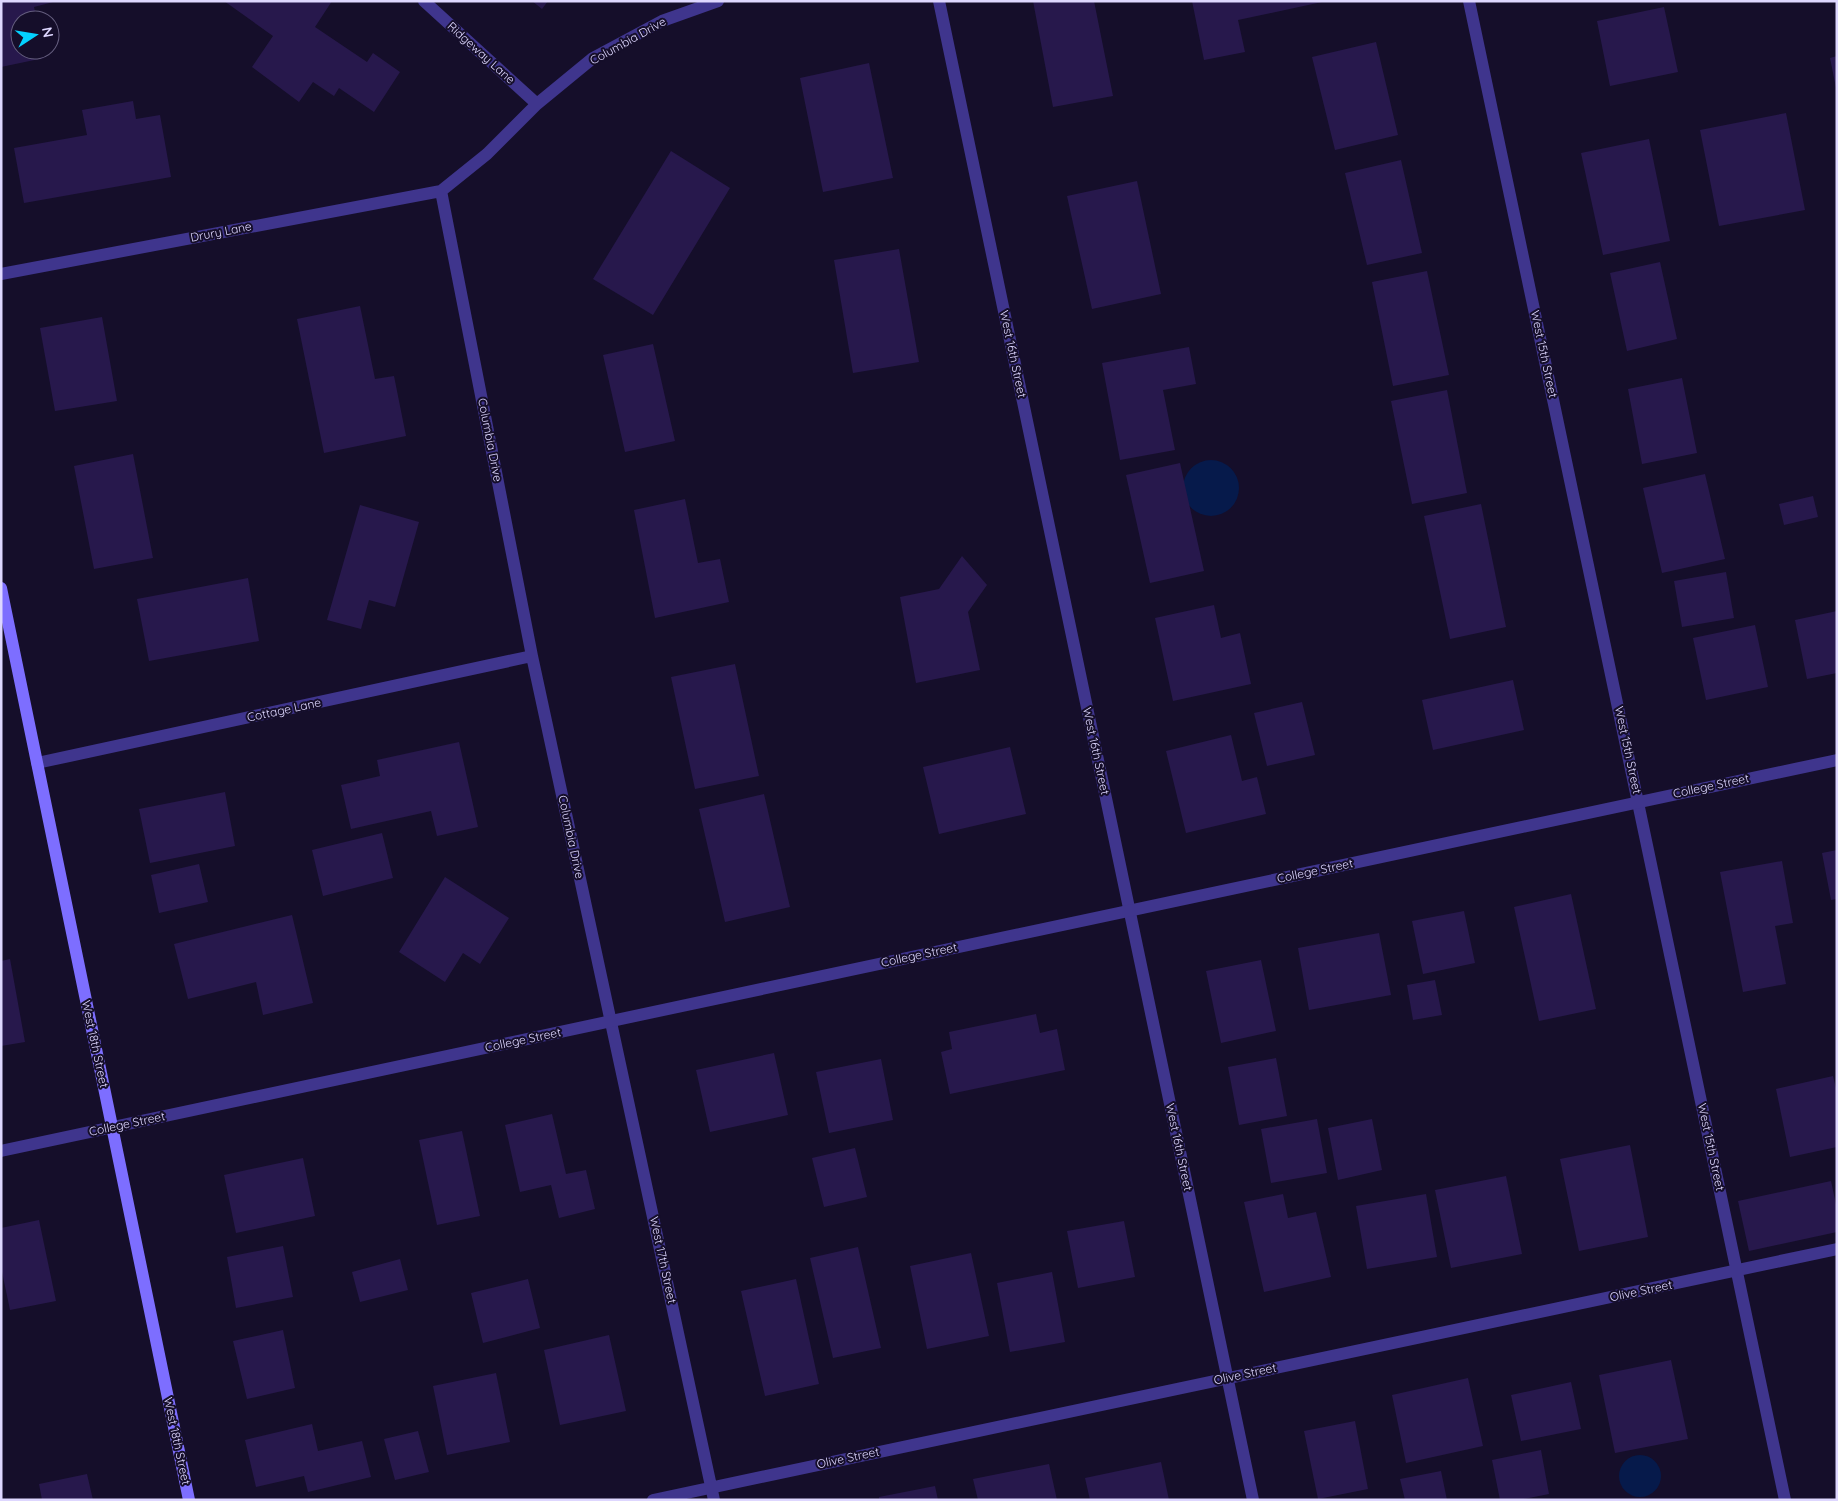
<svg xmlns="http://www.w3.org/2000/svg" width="1838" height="1501" viewBox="0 0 1838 1501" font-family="Quicksand,sans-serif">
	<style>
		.water { fill: #061a4b }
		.building { fill: #27184c }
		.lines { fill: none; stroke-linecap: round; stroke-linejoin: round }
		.minor { stroke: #3f358d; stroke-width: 12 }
		.tertiary { stroke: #3f358d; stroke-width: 12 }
		.secondary { stroke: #7d6eff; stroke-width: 12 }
		.labels { text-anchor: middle; stroke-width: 4; stroke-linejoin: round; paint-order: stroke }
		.street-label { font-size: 12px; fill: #ded7ff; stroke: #150e2a }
	</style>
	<rect width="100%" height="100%" fill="#150e2a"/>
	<path class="water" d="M1183 488a28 28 0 1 1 56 0a28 28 0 1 1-56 0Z
		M1619 1476a21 21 0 1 1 42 0a21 21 0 1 1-42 0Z"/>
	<path class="building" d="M1,1H57L34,7L37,20H20V50H42L44,58L1,67Z
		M224,1H332L315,27L367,62L373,53L400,72L374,112L339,88L334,96L313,82L299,102L252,67L273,36Z
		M532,1H548L542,9Z
		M1033,1H1094L1113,96L1053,107Z
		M1192,1H1322V2L1238,20L1245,52L1204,60Z
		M1664,7L1678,72L1610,86L1597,21Z
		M1376,42L1398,135L1335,150L1312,57Z
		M1837,56V88H1836L1830,58Z
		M869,63L893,178L823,192L800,78Z
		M133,101L136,119L160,115L171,177L24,203L14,148L87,135L82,110Z
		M1786,113L1805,210L1719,226L1700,130Z
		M1649,139L1670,241L1603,255L1581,153Z
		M671,151L730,188L653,315L593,279Z
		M1401,160L1422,253L1367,265L1345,173Z
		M1137,181L1161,294L1092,309L1067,196Z
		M899,249L919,362L853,373L834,260Z
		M1660,262L1677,339L1627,351L1610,273Z
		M1427,271L1449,375L1393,386L1372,282Z
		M360,306L375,379L394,376L406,436L324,453L297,319Z
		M102,317L117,401L55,411L40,328Z
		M653,344L675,441L625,452L603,355Z
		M1189,347L1196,384L1163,390L1175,450L1120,460L1102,363Z
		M1682,378L1697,453L1642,464L1628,389Z
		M1447,390L1467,493L1412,504L1391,401Z
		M133,454L153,558L94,569L74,466Z
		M1180,463L1204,571L1150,583L1126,475Z
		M1705,474L1725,559L1662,573L1643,488Z
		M1813,496L1818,517L1784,525L1779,504Z
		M685,499L698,563L720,559L729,602L655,618L634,510Z
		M1481,504L1506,627L1450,639L1424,516Z
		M360,505L419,522L395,607L369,600L361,629L327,620Z
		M962,556L987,585L968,612L980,670L916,683L900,597L939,589Z
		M1726,572L1734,618L1682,627L1674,581Z
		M248,578L259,641L149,661L137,599Z
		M1214,605L1221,638L1240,633L1251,684L1173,701L1155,618Z
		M1837,611V673L1807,679L1795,620Z
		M1755,625L1768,687L1706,700L1693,638Z
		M735,664L759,776L695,789L671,677Z
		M1513,680L1524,730L1433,750L1422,700Z
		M1302,702L1315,755L1267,766L1254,713Z
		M1231,735L1242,781L1257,777L1266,814L1186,833L1166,751Z
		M459,742L478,827L437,836L431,811L351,829L341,785L380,776L377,760Z
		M1010,747L1026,814L939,834L923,767Z
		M225,792L235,846L150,863L139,809Z
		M764,794L790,907L725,922L699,809Z
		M382,833L393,878L323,896L312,850Z
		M1837,850V899L1831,900L1822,853Z
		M1782,861L1793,923L1775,926L1786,984L1743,992L1720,872Z
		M199,864L208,902L159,913L151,875Z
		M445,877L509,918L480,964L463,953L445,982L399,952Z
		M1571,894L1596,1009L1539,1021L1514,907Z
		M1464,911L1475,963L1423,974L1412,921Z
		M292,915L313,1003L263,1015L256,982L188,999L174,944Z
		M1379,933L1391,995L1309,1010L1298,948Z
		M10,959L25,1042L1,1046V961Z
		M1261,960L1276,1031L1221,1043L1206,971Z
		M1435,980L1442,1015L1413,1020L1407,985Z
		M1036,1014L1040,1033L1057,1029L1065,1070L950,1094L941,1052L952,1049L949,1032Z
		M774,1053L788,1115L710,1132L696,1070Z
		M1276,1058L1287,1116L1239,1125L1228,1067Z
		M881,1059L893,1120L829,1133L816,1072Z
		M1833,1076L1837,1092V1147L1790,1157L1776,1089Z
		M552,1114L566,1174L586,1170L595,1209L559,1218L551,1185L520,1192L505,1125Z
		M1317,1119L1327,1173L1271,1183L1261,1129Z
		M1372,1119L1382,1170L1338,1180L1328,1128Z
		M462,1131L480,1216L437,1225L419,1140Z
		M1630,1145L1648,1237L1579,1251L1560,1159Z
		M855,1148L867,1197L824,1207L812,1158Z
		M303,1158L315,1216L236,1233L224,1175Z
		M1506,1176L1522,1254L1451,1268L1435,1190Z
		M1831,1181L1837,1209V1232L1749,1251L1738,1201Z
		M1283,1194L1288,1218L1316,1212L1331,1277L1264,1292L1244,1202Z
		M1426,1194L1437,1257L1367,1269L1356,1206Z
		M39,1220L56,1301L10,1310L1,1267V1228Z
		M1124,1221L1135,1277L1078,1288L1067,1231Z
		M283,1246L293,1297L236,1308L227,1257Z
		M858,1247L881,1348L833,1358L810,1258Z
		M971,1253L989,1336L927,1349L910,1266Z
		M400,1259L408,1290L360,1302L352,1272Z
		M1052,1272L1065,1342L1010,1352L997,1283Z
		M528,1279L540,1328L483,1343L471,1293Z
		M796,1279L819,1384L765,1396L741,1291Z
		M283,1330L295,1388L247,1399L233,1341Z
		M609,1335L626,1411L560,1425L544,1350Z
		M1671,1360L1688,1439L1615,1453L1599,1375Z
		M496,1373L510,1442L447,1455L433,1386Z
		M1468,1378L1483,1446L1406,1463L1392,1395Z
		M1571,1382L1581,1429L1521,1441L1511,1395Z
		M1355,1421L1368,1489L1318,1499L1304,1431Z
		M312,1424L318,1451L362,1441L371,1477L308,1492L304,1476L256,1487L245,1440Z
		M418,1431L429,1472L395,1480L384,1439Z
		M1541,1450L1549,1494L1519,1500H1500L1492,1460Z
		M1161,1462L1169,1500H1090L1085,1478Z
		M1049,1464L1057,1500H978L973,1479Z
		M1441,1471L1447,1500H1405L1400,1479Z
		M87,1474L93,1500H42L39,1484Z
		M935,1486L938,1500H879V1497Z"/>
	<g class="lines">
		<path class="minor" d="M424,1L537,104
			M939,1L1253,1500
			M1469,1L1785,1500
			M1,274L441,191
			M37,763L532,656
			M653,1500L1837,1249
			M714,1500L532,656L441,191L487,154L537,104L593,58L662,21L718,1"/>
		<path class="tertiary" d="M1,1151L1837,760"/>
		<path class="secondary" d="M1,588L189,1500"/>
	</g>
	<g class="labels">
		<g class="street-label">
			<text transform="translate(628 41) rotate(-29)" y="4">Columbia Drive</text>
			<text transform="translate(481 53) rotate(42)" y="4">Ridgeway Lane</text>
			<text transform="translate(221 232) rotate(-11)" y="4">Drury Lane</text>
			<text transform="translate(1013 354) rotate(78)" y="4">West 16th Street</text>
			<text transform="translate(1544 354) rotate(78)" y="4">West 15th Street</text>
			<text transform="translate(490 440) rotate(79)" y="4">Columbia Drive</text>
			<text transform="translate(284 710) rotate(-12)" y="4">Cottage Lane</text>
			<text transform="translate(1628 750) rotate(78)" y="4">West 15th Street</text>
			<text transform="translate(1096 751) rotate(78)" y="4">West 16th Street</text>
			<text transform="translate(1711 786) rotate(-12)" y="4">College Street</text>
			<text transform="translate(571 837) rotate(78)" y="4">Columbia Drive</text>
			<text transform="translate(1315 871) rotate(-12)" y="4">College Street</text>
			<text transform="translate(919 955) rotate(-12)" y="4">College Street</text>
			<text transform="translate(523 1040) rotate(-12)" y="4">College Street</text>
			<text transform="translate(95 1044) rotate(78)" y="4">West 18th Street</text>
			<text transform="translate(127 1124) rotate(-12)" y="4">College Street</text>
			<text transform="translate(1179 1147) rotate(78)" y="4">West 16th Street</text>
			<text transform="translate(1711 1147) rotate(78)" y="4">West 15th Street</text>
			<text transform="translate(663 1260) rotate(78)" y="4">West 17th Street</text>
			<text transform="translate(1641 1291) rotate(-12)" y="4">Olive Street</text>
			<text transform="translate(1245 1374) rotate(-12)" y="4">Olive Street</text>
			<text transform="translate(177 1441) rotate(78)" y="4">West 18th Street</text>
			<text transform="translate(848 1458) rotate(-12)" y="4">Olive Street</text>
		</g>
	</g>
	<rect width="1838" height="1501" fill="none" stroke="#ded7ff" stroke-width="5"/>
	<g transform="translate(35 35) rotate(78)"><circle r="24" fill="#150e2a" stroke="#655e7f"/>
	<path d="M0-4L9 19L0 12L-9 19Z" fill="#03d2ff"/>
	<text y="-8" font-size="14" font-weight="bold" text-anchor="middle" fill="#ded7ff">N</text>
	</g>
</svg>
